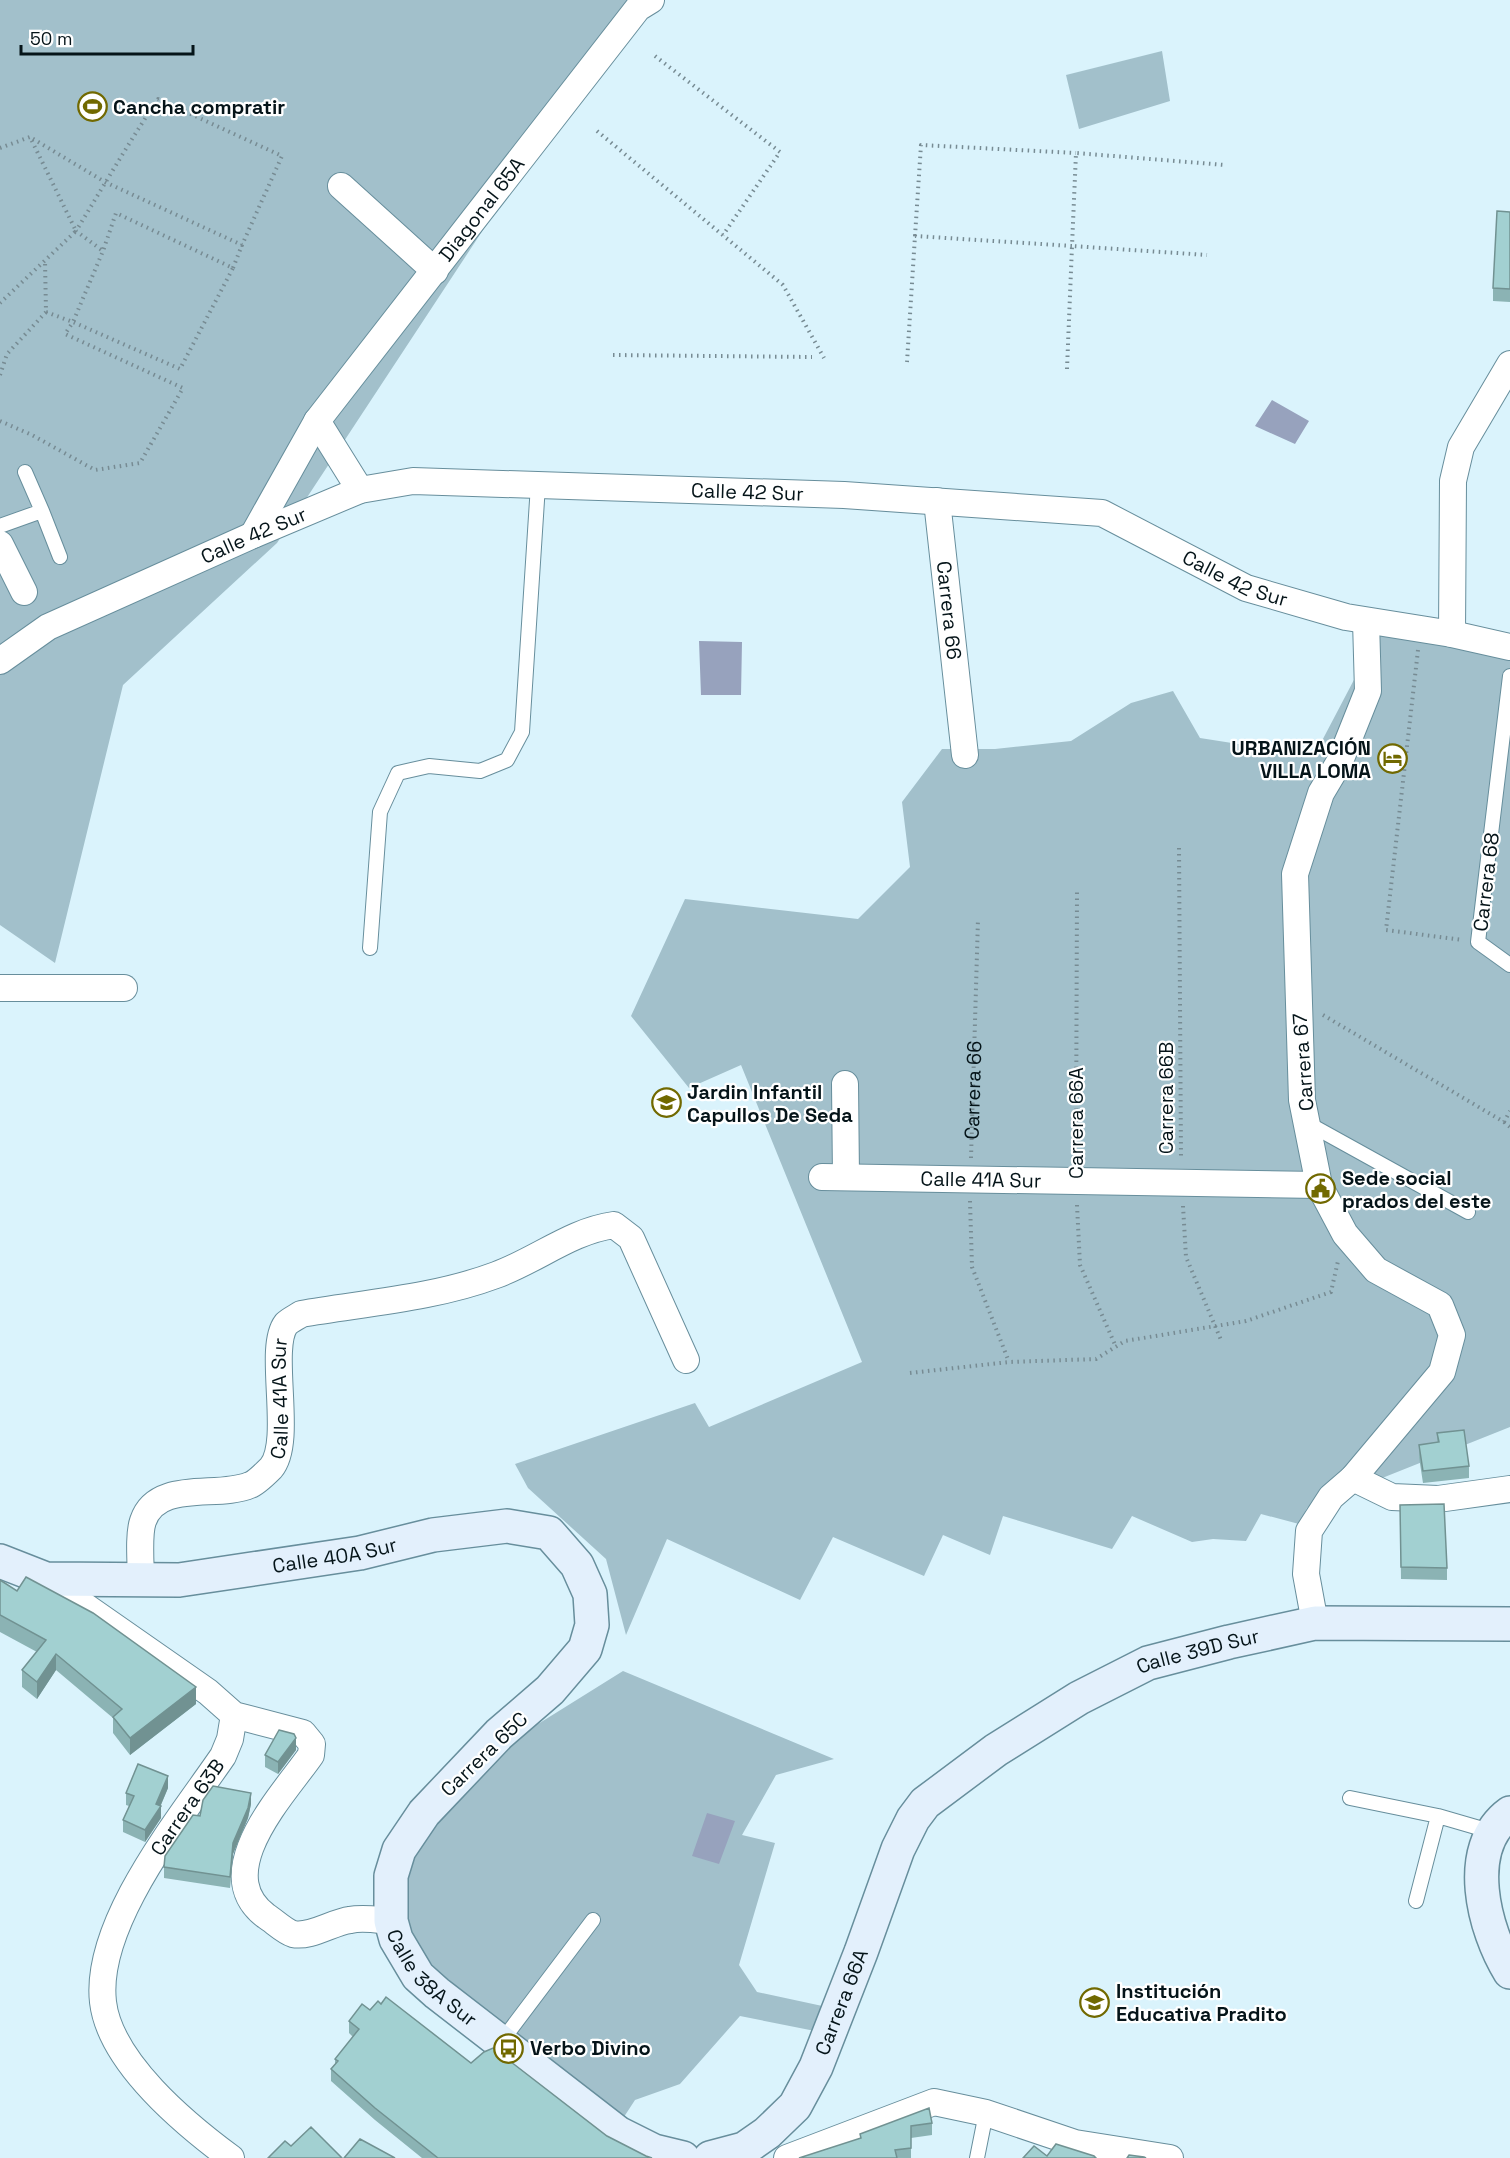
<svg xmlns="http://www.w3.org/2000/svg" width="1510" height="2158" viewBox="0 0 1510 2158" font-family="'Space Grotesk',sans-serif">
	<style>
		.green { fill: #a2c0cb }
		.water { fill: #97a2bd }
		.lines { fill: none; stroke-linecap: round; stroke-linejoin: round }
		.lane-casing { stroke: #678e9c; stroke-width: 16 }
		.street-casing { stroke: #678e9c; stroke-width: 28 }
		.secondary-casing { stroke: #678e9c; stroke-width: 36 }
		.path { stroke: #778b93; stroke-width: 4; stroke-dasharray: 1.5 4.5; stroke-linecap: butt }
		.lane { stroke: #fff; stroke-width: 14 }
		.street { stroke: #fff; stroke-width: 26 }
		.secondary { stroke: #e3f0fc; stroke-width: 33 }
		.wall { fill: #8bb3b4 }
		.shaded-wall { fill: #719292 }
		.building { fill: #a2d0d1; stroke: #719292; stroke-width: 1.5 }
		.labels { text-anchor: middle; stroke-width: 4.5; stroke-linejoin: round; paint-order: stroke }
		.poi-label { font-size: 20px; font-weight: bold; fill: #051419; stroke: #fff; text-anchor: start }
		.street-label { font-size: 20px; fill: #051419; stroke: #fff }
	</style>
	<rect width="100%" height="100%" fill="#daf3fc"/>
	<path class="green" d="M0,0H629L483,230L277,543L123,685L55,963L0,925Z
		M1162,51L1170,101L1079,129L1066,75Z
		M1378,634L1510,655V1427L1307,1508L1299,1524L1261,1514L1246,1541L1213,1539L1192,1542L1132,1516L1112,1549L1003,1516L990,1555L943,1535L924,1576L833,1537L800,1600L667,1539L626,1635L606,1559L528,1488L515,1464L695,1403L709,1427L862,1362L741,1065L689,1088L631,1016L685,899L858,919L910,867L902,802L942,749H995L1071,741L1131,703L1173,691L1200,738L1314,756Z
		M623,1671L834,1759L776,1775L742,1835L775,1843L739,1965L757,1992L827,2007L820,2032L740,2016L680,2084L635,2100L620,2123L508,2033L415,1949L401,1884L436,1812L514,1739Z"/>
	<path class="water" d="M1272,400L1309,421L1295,444L1255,426Z
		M699,641L742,642L741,695H701Z
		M707,1813L735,1821L719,1864L692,1856Z"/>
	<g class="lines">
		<defs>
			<path id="lane" d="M25,472L42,511
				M0,526L42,511L60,557
				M1510,676L1478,942L1510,965
				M370,948L380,812L398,773L429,766L480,771L507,760L522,732L538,485
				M1309,1124L1468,1212
				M1350,1798L1438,1816L1493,1832
				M1416,1901L1438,1816
				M501,2042L593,1920
				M977,2158L986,2113"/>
			<g id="street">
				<path d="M341,186L435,271"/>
				<path d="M317,421L360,490"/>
				<path id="s2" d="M937,501L965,755"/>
				<path id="s3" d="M253,535L317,421L638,8L651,0"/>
				<path d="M0,544L24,592"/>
				<path d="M1452,634L1453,481L1461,447L1510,364"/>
				<path id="s4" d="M0,661L48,627L253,535L360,490L413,481L844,495L1102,513L1246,588L1346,617L1452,634L1510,647"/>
				<path d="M0,988H124"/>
				<path d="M845,1084L846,1177"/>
				<path id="s5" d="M822,1177L1319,1185"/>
				<path d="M1353,1478L1392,1497L1438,1499L1510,1489"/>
				<path d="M46,1579L208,1692L234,1715L303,1733L312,1744L311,1755C284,1794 208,1872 266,1916C274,1921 284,1931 293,1934C310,1938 333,1922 350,1920C363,1917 378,1920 391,1921"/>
				<path id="s6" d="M141,1581C141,1566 138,1535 143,1521C157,1479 218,1499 250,1485C256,1483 266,1473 271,1468C294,1441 267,1349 286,1324C290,1320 297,1317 301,1314C365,1303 435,1298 496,1275C537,1260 571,1231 614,1225L631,1238L686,1360"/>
				<path d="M1315,1623L1306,1574L1309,1531L1331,1497L1353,1478L1442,1372L1452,1335L1440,1305L1376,1270L1345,1234L1319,1185L1302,1100L1295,874L1321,793L1340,761L1368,691L1366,621"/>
				<path id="s7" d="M231,2158C185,2124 110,2062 103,2002C94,1923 180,1819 223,1756L230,1739L234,1715"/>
				<path d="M787,2158L934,2102L986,2113L1075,2143L1170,2158"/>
			</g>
			<g id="secondary">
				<path id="s8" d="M0,1561L46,1579L179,1580L360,1553L433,1535L507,1526L549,1533L577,1565L590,1594L592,1625L585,1649L550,1690L499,1734L424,1813L399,1850L391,1876V1921L396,1939L418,1976L437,1993L618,2133L654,2151L683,2158"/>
				<path d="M1510,1813C1462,1848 1484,1930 1510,1972"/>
				<path id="s9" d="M710,2158L744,2149L767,2133L795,2106L816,2067L861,1952L898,1849L913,1819L925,1803L996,1750L1079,1698L1148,1663L1229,1642L1315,1623L1510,1624"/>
			</g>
		</defs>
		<use href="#lane" class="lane-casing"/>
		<use href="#street" class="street-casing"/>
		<use href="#secondary" class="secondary-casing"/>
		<g class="path">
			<path d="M655,56L780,152L723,235"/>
			<path d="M597,131L783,285L824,358"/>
			<path d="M0,148L30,137L76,231L0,303"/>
			<path d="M915,236L921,145L1076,153"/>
			<path d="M233,268L242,245"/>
			<path d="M46,312L73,322L103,251"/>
			<path d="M613,355L812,357"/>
			<path d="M907,362L915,236L1072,246L1076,153L1225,165"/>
			<path d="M1067,369L1072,246L1207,255"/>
			<path d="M0,375L7,354L46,312L45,261"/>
			<path d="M0,421L32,435L95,470L140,463L183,388L65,334L73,322L180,369L233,268L116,213L103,251L76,231C103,187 129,142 158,99L282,156L242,245L105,182L30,137"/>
			<path d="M1418,650L1386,930L1463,940"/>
			<path d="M1179,848L1181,1160"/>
			<path d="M1323,1015L1504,1122L1510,1111"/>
			<path d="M1504,1122L1510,1127"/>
			<path id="s1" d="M971,1158L978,919"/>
			<path d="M1076,1158L1077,892"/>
			<path d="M970,1201L972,1267L1009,1362"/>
			<path d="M1077,1205L1080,1265L1116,1347"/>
			<path d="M1183,1206L1186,1257L1221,1340"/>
			<path d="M910,1373L1009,1362L1096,1359L1125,1341L1246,1321L1331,1292L1338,1261"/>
		</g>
		<use href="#lane" class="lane"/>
		<use href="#street" class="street"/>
		<use href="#secondary" class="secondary"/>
	</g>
	<path class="wall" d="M1510,212V302L1493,301V288Z
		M1437,1433L1469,1466V1478L1423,1483L1419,1457V1445L1437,1442Z
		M1400,1505L1447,1568V1580L1401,1579Z
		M0,1580L17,1591L196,1704L130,1755L113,1733V1718L56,1670L37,1699L22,1687V1670L37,1652L0,1632Z
		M296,1750L278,1774L265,1767V1755Z
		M168,1788L161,1805V1818L145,1842L123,1832V1820L129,1806L126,1805V1793Z
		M251,1804L248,1818L233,1854L230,1888L164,1878V1867L200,1816Z
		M370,2010L471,2063L607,2136L646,2156L652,2158H422L375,2120L331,2081V2069L335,2064V2059L353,2037L349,2033V2021Z
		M932,2123V2135L911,2138V2158H799L860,2139V2134Z"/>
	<path class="shaded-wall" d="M56,1654V1670L37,1699V1682Z
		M196,1687V1704L130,1755V1738Z
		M296,1738V1750L278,1774V1762Z
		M168,1776V1788L159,1809L161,1806V1818L145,1842V1830Z
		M251,1793V1804L248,1818L233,1854L230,1888L233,1843Z"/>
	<path class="building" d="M1497,211L1510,212V289L1493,288Z
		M1464,1430L1469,1466L1423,1471L1419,1445L1439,1442L1437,1433Z
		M1444,1504L1447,1568L1401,1567L1400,1505Z
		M26,1577L93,1613L196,1687L130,1738L113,1717L122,1709L56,1654L37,1682L22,1670L46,1640L0,1615V1580L17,1591Z
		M279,1730L294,1734L296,1738L278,1762L265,1755Z
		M138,1764L168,1776L156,1804L161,1806L145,1830L123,1820L134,1796L126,1793Z
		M213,1786L251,1793L248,1808L233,1843L230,1877L164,1867L165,1856L193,1815L200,1816L203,1800Z
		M386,1997L471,2063L484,2052L493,2048L607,2136L646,2156L652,2158H438L375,2108L331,2069L338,2061L335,2059L359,2029L349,2021L362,2004L370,2010L378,2001L381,2004Z
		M929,2108L932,2123L911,2126V2148L895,2150L897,2158H799L861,2138L860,2134Z
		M311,2127L342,2158H268L285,2141L291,2146Z
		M360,2139L395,2158H344Z
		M1056,2144L1094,2156L1096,2158H1023L1034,2146L1047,2156Z
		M1129,2155L1144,2157L1146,2158H1127Z"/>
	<defs>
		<symbol id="stadium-ring" viewBox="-11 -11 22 22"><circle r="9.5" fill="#fff" stroke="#716900" stroke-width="1.5"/><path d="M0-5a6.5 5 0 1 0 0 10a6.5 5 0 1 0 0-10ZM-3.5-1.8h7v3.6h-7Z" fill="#716900"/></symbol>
		<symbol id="hotel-ring" viewBox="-11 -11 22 22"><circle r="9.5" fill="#fff" stroke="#716900" stroke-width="1.5"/><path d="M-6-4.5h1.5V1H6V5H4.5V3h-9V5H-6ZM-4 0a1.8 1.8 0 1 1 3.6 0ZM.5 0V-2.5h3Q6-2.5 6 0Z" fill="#716900"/></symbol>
		<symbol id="school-ring" viewBox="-11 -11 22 22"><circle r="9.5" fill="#fff" stroke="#716900" stroke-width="1.5"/><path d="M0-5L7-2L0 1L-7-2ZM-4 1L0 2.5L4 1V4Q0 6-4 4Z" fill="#716900"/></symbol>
		<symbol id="civic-ring" viewBox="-11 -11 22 22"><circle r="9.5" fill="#fff" stroke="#716900" stroke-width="1.5"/><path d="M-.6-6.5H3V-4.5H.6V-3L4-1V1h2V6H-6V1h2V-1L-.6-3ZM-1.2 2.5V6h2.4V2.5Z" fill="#716900"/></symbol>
		<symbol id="bus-ring" viewBox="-11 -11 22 22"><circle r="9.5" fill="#fff" stroke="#716900" stroke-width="1.5"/><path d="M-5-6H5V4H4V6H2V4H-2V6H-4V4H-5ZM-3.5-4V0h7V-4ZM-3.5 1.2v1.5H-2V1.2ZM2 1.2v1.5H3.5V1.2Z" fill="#716900"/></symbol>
	</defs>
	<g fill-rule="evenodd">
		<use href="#stadium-ring" x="76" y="90" width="33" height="33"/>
		<use href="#hotel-ring" x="1376" y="742" width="33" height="33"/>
		<use href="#school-ring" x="650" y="1086" width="33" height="33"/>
		<use href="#civic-ring" x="1304" y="1172" width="33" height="33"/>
		<use href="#school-ring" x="1078" y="1986" width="33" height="33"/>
		<use href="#bus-ring" x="492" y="2032" width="33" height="33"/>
	</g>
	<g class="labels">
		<g class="poi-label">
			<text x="113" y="114">Cancha compratir</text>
			<text x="1371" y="755" text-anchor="end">URBANIZACIÓN<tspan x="1371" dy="23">VILLA LOMA</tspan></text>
			<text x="687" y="1099">Jardin Infantil<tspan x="687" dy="23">Capullos De Seda</tspan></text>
			<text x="1342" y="1185">Sede social<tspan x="1342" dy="23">prados del este</tspan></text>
			<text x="1116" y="1998">Institución<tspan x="1116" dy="23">Educativa Pradito</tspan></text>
			<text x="530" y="2055">Verbo Divino</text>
		</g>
		<g class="street-label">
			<text dy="7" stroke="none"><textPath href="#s3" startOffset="399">Diagonal 65A</textPath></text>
			<text dy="7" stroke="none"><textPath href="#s4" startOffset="788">Calle 42 Sur</textPath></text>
			<text dy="7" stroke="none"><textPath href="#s4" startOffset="284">Calle 42 Sur</textPath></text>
			<text dy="7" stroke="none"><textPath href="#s4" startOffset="1292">Calle 42 Sur</textPath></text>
			<text dy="7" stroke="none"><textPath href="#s2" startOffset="110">Carrera 66</textPath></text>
			<text transform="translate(1486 882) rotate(-83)" y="7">Carrera 68</text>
			<text transform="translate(1303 1062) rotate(-94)" y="7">Carrera 67</text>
			<text dy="7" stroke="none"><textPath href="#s1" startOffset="68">Carrera 66</textPath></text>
			<text transform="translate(1166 1098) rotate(-90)" y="7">Carrera 66B</text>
			<text transform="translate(1076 1123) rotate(-90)" y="7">Carrera 66A</text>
			<text dy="7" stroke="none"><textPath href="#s5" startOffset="159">Calle 41A Sur</textPath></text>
			<text dy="7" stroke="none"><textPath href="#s6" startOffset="278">Calle 41A Sur</textPath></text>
			<text dy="7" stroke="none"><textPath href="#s8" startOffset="340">Calle 40A Sur</textPath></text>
			<text dy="7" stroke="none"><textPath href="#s9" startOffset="748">Calle 39D Sur</textPath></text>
			<text transform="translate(484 1754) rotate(-44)" y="7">Carrera 65C</text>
			<text dy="7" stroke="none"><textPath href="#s7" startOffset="423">Carrera 63B</textPath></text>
			<text dy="7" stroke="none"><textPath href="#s8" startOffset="1107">Calle 38A Sur</textPath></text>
			<text dy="7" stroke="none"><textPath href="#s9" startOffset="216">Carrera 66A</textPath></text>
		</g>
	</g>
	<path d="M21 45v9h172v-9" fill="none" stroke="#051419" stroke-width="3"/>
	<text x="30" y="45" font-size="18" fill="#051419" stroke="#ffffff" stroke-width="4.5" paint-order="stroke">50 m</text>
</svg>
